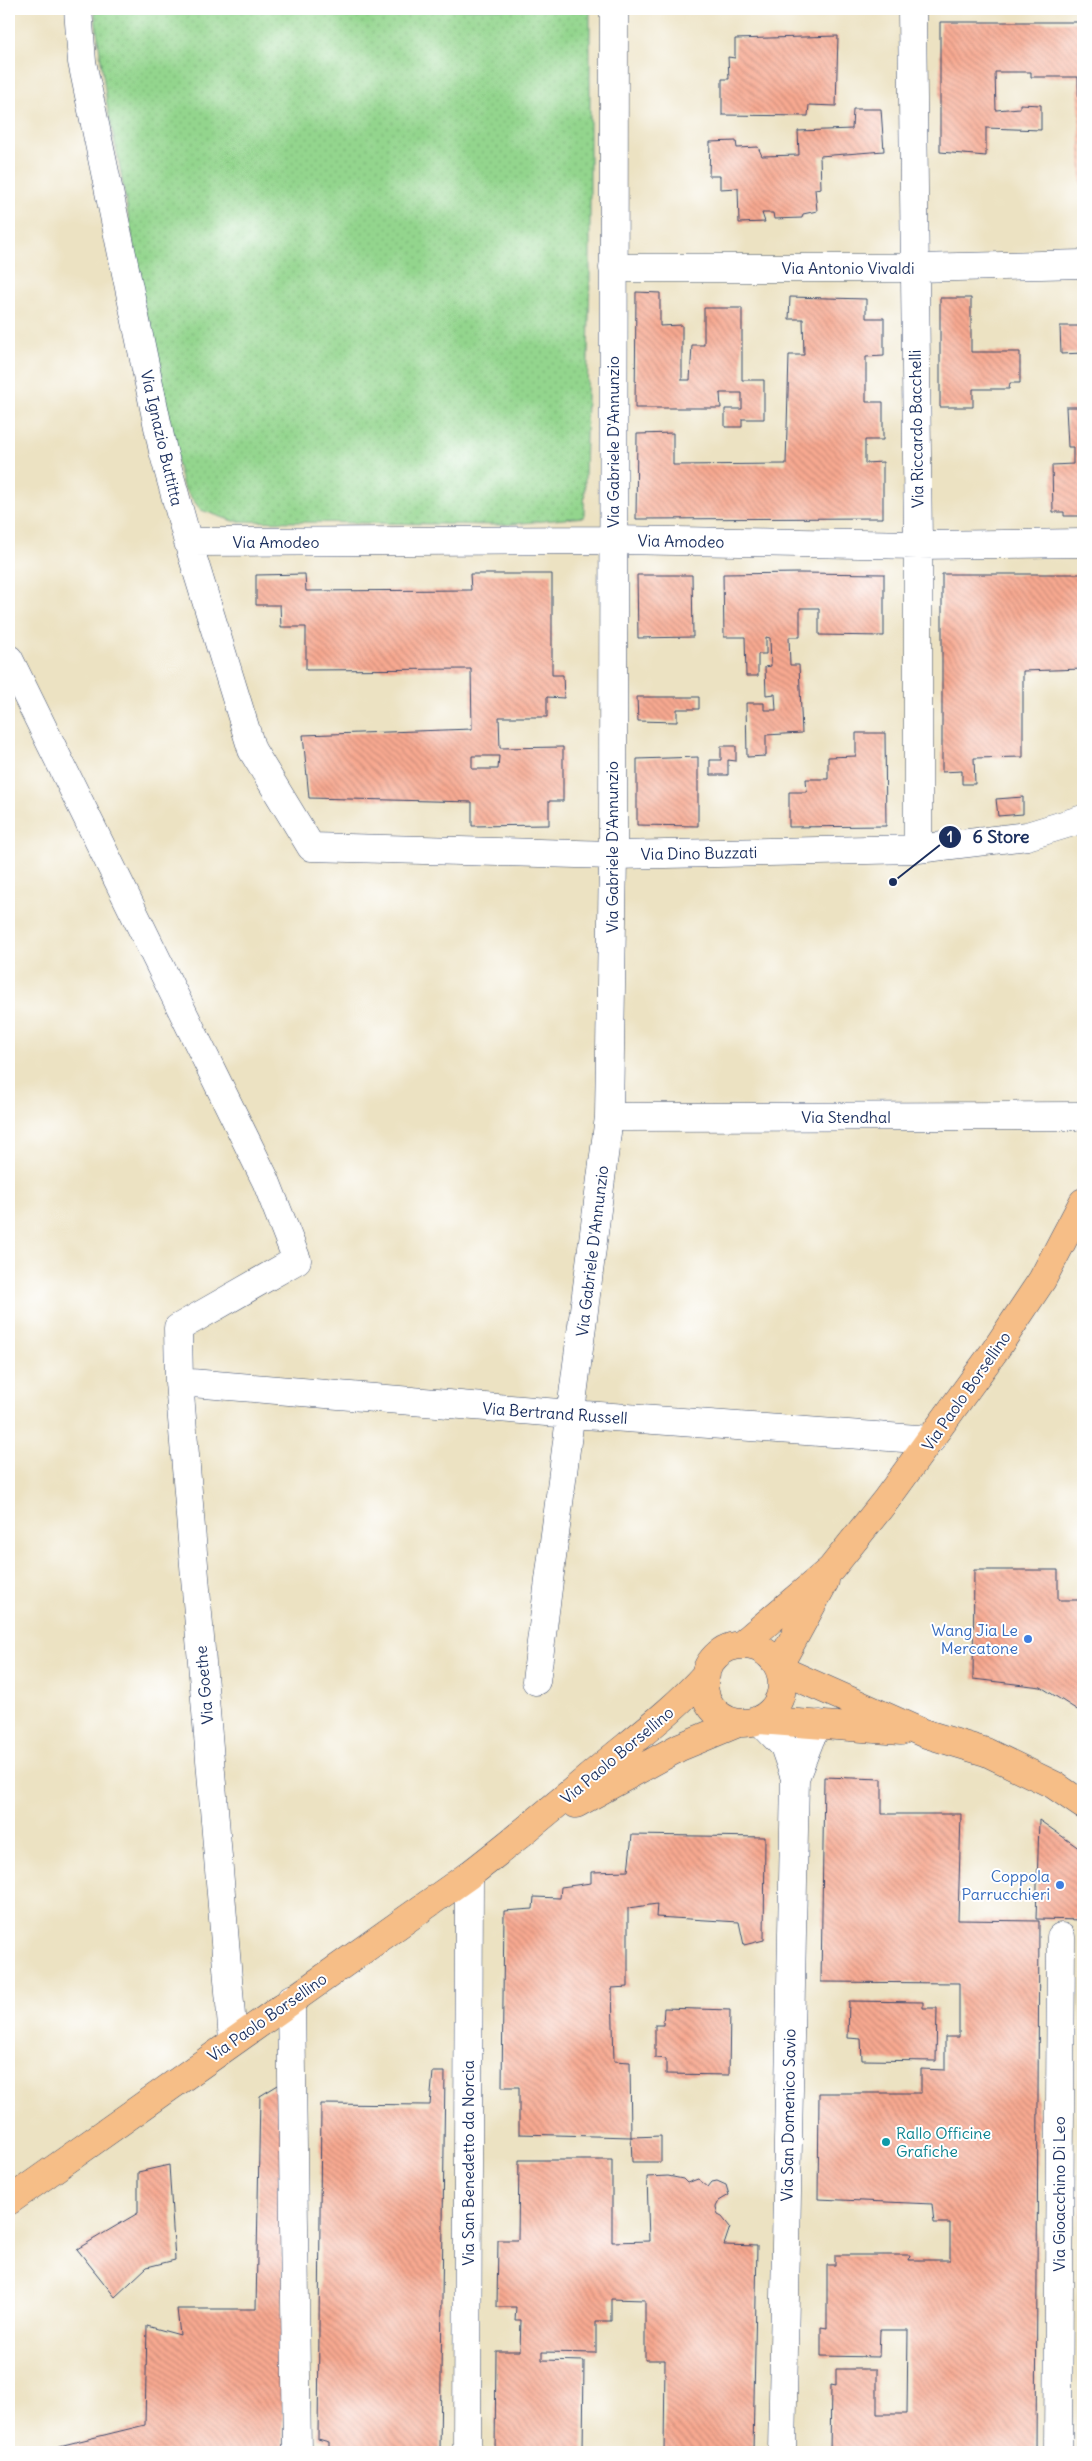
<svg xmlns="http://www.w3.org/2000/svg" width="1092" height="2461" viewBox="0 0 1092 2461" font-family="Delius,sans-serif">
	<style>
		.grass { fill: url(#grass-dots); stroke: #578276 }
		.building { fill: url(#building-back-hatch); fill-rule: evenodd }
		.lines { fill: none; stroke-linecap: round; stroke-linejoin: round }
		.minor-casing { stroke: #3a4a6d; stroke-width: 29 }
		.major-casing { stroke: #3a4a6d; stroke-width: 29 }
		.minor { stroke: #fff; stroke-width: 28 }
		.major { stroke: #f6be87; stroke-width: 28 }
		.shop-dot { fill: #3f7fe0; stroke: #fff; stroke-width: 2 }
		.culture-dot { fill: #0f9aa8; stroke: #fff; stroke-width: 2 }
		.labels { text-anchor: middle; stroke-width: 4; stroke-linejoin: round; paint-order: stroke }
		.street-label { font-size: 16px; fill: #1b2f5e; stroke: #fff }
		.shop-label { font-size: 16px; fill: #366cbe; stroke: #fff; text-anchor: end }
		.culture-label { font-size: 16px; fill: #0d838f; stroke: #fff; text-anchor: start }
		.leader { fill: none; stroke: #1b2f5e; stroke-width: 2 }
		.callout-dot { fill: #1b2f5e; stroke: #fff; stroke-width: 2 }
		.mark-label { font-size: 15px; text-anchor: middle; font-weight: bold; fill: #fff }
		.callout-label { font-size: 18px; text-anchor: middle; font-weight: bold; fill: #1b2f5e; stroke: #fff; stroke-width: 4; stroke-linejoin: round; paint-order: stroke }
	</style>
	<defs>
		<pattern id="grass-dots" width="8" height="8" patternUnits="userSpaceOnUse" patternTransform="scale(1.25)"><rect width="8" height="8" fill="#93d58d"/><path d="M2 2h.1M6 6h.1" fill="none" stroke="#7eb77c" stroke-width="1.8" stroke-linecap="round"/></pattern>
		<pattern id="building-back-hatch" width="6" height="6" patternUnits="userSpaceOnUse" patternTransform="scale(1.25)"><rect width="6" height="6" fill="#f8a990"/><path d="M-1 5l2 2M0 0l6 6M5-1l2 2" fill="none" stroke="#c88a79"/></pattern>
	</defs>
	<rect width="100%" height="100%" fill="#fff"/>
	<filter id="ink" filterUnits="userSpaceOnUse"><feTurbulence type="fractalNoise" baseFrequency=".02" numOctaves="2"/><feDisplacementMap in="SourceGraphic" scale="10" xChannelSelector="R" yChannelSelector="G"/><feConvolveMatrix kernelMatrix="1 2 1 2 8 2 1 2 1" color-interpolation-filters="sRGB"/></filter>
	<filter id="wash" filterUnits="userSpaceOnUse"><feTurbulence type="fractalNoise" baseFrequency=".0096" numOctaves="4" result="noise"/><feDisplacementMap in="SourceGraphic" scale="20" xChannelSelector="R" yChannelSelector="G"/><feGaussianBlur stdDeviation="1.12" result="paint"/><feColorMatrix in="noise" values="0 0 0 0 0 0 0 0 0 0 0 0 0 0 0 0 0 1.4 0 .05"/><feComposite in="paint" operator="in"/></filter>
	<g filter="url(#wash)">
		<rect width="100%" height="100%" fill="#ece2c2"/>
		<path class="grass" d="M94,9H590V278L584,517L503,525L233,521L201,510L183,487L155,366L118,157L108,111Z"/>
		<g id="blocks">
			<path class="building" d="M940,22H1083V187H1081L1078,77H1031V72H995L996,110L1020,108V104L1041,105V130L986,128V156L940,152Z
				M838,36L836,106L809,105L808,116L722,115V79H729L728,57L735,58V39Z
				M853,109H881L884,151L820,156L821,188L815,189L817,211L803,214L802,218L774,219L773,213H762L765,222L739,223L738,188L720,189V176H709L710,142L736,141L737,148L758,147L762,156L799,155L798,131L852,129Z
				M636,292L660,293V326L682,325V380H690L692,345H704V308H742V380H764V419H742V427H725V409H742V393H720L721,408H635Z
				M790,297L866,299V318H884V356L866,357V402H883V440H865V463L883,462V518L636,519L637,434L673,433V465L786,464L789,355H804L803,319H789Z
				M940,298H971V352H1020V383H1010L1009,389H973V407H940Z
				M1060,326H1083V353L1061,354Z
				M1066,407H1083V516H1064V512H1053L1052,465L1073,464V447H1068Z
				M800,573L884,574V636L819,635V608H800V637H789L790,665H799L802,733L766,735V756L747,757L746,703H764V710H776L775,694L766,695L765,667L771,666L770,638L766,637V654H758V676H746L745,637H724L723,574Z
				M305,574L306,591L471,590L470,574H552V675H563L564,698L547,697V717H499L500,748L563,747V801H549V825L472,826V802L309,798L303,735L472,729L471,669L306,670V627H281L280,605H256V575ZM472,756H499L498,769H472Z
				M942,574H1083V669L1023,671V757L974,758L975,784H962V771L942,772Z
				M637,575H692L693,637L638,638Z
				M637,697H699V709H677V722L638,721Z
				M856,733H885L886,826L789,827V792H807L806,779H828V757L856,756Z
				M721,746H736V761L728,760V775H710V760H721Z
				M698,757V826L637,825V759Z
				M1023,797V814L998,816L996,799Z
				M974,1570H1058V1600H1083V1711H1079L1041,1687L973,1679Z
				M824,1777L882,1779V1814H961L958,1920L1039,1921L1036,2452H830L831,2385L836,2386V2369H877V2414H907L908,2330H880L879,2357L821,2356V2327L827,2328V2265H835V2255H910L909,2260H950V2223H934L932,2204L818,2199L819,2093H921V2069L945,2070V2037H959V1983L821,1982Z
				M1039,1820L1083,1851V1920L1036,1919Z
				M632,1835L765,1837L764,1940L744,1945L739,1922L656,1917L657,1904L628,1908V1987L612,1988L614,2061L630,2062L631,2137L519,2134V2087H502L504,1911L533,1909L534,1897L560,1898L561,1887L591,1883V1872L628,1871Z
				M849,2001L923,2002V2008H937L936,2061L862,2060L861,2039L848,2038Z
				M664,2008L730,2010L729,2075L666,2074V2059L655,2058V2025H663Z
				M433,2072H445L440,2452H329V2442L318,2439L321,2104L430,2105Z
				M1081,2075H1083V2444H1081Z
				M283,2082V2452H35L145,2425L147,2326L180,2335L177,2309H256L260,2096Z
				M661,2136V2162H632L631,2137Z
				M519,2160H612V2242L649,2241L647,2177L668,2176L683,2179L687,2183L698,2179L708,2187L712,2182L717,2181L726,2185L729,2195L719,2201L716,2207L718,2215L722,2217L730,2227L724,2245L757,2246L753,2452H664L665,2360H645V2300L611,2299V2321H596V2353L542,2352V2360L584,2361L583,2452H495L496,2351H520L521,2320H515L516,2307H497L498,2240H518Z
				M169,2165L175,2260L147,2267L115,2297L77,2249L138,2213V2172Z"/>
		</g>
	</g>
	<g filter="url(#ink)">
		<use href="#blocks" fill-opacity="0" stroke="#3a4a6d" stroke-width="1"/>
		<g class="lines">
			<defs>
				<path id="minor" d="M78,9L82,62L163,451L188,542L252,750L311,847L613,855L918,849L1027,836L1083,819
					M912,9L918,545V849
					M613,268H914L1083,264
					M188,542L613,540L918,545L1083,543
					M9,659L266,1181L297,1260L178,1328L179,1382L233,2040
					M609,1117L1083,1116
					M179,1382L571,1414L931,1440
					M536,1681L609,1117L613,855L614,9
					M759,1720L784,1746L795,1778L782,2452
					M795,1778L811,1737L820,1724
					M291,1999L297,2452
					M467,2452L469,1875
					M1058,2452L1061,1937"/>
				<path id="major" d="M741,1645L831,1569L886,1500L996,1349L1042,1280L1083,1202
					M704 1684a39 39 0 1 1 78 0a39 39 0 1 1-78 0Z
					M778,1667L825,1581
					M779,1669L923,1733L986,1752L1054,1785L1083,1805
					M760,1720L901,1731
					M576,1804L680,1747L738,1723
					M9,2201L469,1875C516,1839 561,1801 606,1763C641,1734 676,1708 706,1674"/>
			</defs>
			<use href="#minor" class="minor-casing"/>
			<use href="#major" class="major-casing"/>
			<use href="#minor" class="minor"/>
			<use href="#major" class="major"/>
		</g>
	</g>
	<g class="shop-dot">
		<circle cx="1028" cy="1639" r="5"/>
		<circle cx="1060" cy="1885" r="5"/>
	</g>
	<circle class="culture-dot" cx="886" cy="2142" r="5"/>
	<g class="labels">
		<g class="street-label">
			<text x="848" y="274">Via Antonio Vivaldi</text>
			<text transform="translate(916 429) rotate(-91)" y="6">Via Riccardo Bacchelli</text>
			<text transform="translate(162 438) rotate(77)" y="6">Via Ignazio Buttitta</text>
			<text transform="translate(613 442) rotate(-90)" y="6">Via Gabriele D'Annunzio</text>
			<text transform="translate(681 541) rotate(1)" y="6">Via Amodeo</text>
			<text x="276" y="548">Via Amodeo</text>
			<text transform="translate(612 847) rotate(-90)" y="6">Via Gabriele D'Annunzio</text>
			<text transform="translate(699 853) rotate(-1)" y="6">Via Dino Buzzati</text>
			<text x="846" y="1123">Via Stendhal</text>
			<text transform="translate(592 1251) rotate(-83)" y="6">Via Gabriele D'Annunzio</text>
			<text transform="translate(966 1391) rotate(-55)" y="6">Via Paolo Borsellino</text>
			<text transform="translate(555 1413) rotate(4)" y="6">Via Bertrand Russell</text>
			<text transform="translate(204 1685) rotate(-95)" y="6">Via Goethe</text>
			<text transform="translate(617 1755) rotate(-40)" y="6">Via Paolo Borsellino</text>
			<text transform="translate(267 2017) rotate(-35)" y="6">Via Paolo Borsellino</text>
			<text transform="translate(788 2115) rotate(-89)" y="6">Via San Domenico Savio</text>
			<text transform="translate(468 2163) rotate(-90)" y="6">Via San Benedetto da Norcia</text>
			<text transform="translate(1059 2194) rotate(-90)" y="6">Via Gioacchino Di Leo</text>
		</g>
		<g class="shop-label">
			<text x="1018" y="1636">Wang Jia Le<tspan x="1018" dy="18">Mercatone</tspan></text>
			<text x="1050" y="1882">Coppola<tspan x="1050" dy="18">Parrucchieri</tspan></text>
		</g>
		<g class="culture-label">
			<text x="896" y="2139">Rallo Officine<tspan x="896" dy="18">Grafiche</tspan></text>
		</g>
	</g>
	<path class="leader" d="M893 882L950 837"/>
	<g class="callout-dot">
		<circle cx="893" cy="882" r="5"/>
		<circle cx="950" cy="837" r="12"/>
	</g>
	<g class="mark-label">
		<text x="950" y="842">1</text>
	</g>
	<g class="callout-label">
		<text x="1001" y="843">6 Store</text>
	</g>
	<rect width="1092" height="2461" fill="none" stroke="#fff" stroke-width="30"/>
</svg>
